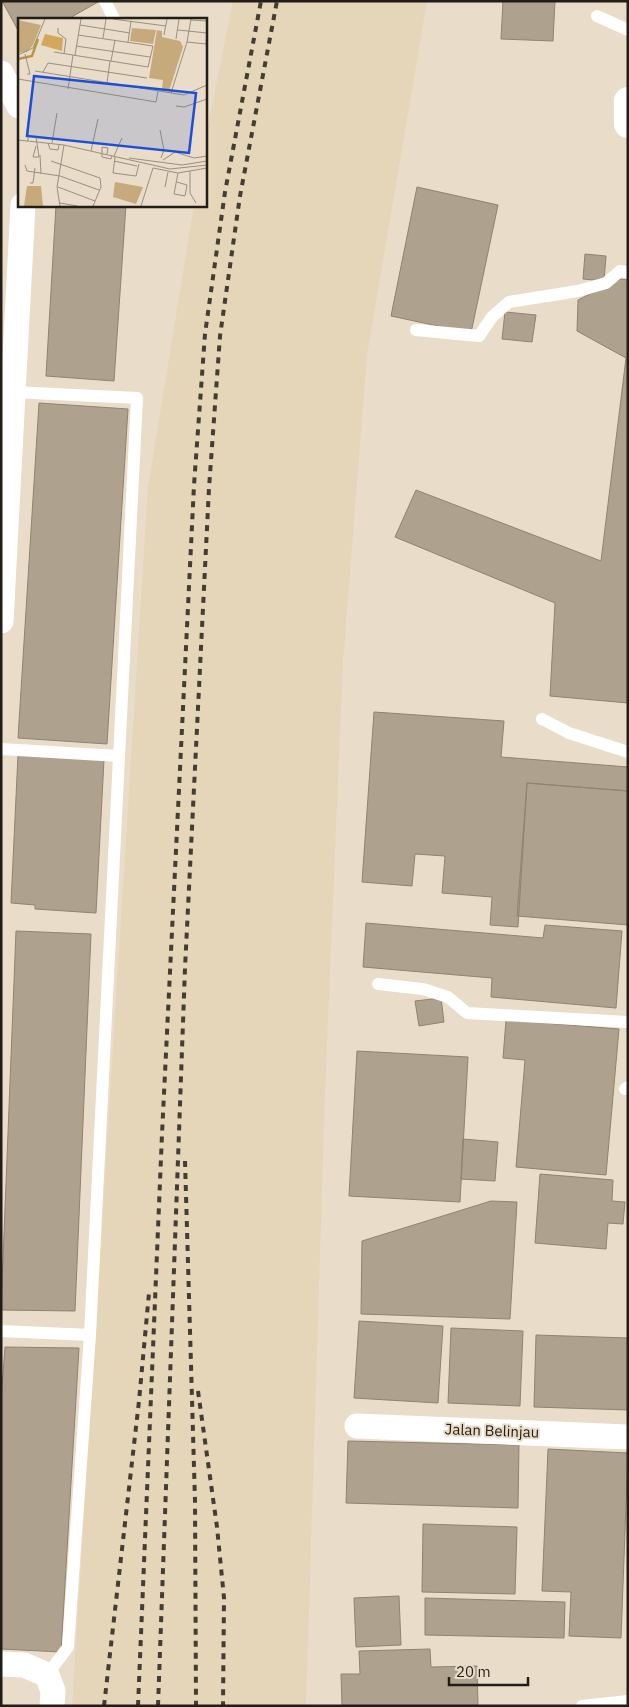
<svg xmlns="http://www.w3.org/2000/svg" width="629" height="1707" viewBox="0 0 629 1707" font-family="'IBM Plex Sans',sans-serif">
	<style>
		.built { fill: #e5d5b9 }
		.building { fill: #aea28e; stroke: #8f8371 }
		.lines { fill: none; stroke-linecap: round; stroke-linejoin: round }
		.lane { stroke: #fff; stroke-width: 12 }
		.street { stroke: #fff; stroke-width: 25 }
		.secondary { stroke: #fff; stroke-width: 28 }
		.rail { stroke: #433d34; stroke-width: 4; stroke-dasharray: 6 6; stroke-linecap: butt }
		.labels { text-anchor: middle; stroke-width: 4; stroke-linejoin: round; paint-order: stroke }
		.street-label { font-size: 15px; fill: #221d16; stroke: #e9dcc8 }
		.inset-river { fill: none; stroke: #bd9347; stroke-width: 2.5 }
		.inset-road { fill: none; stroke: #999081; stroke-width: 1 }
		.view { fill: #1d4ed8; fill-opacity: 0.15; stroke: #1d4ed8; stroke-width: 2.5 }
		.inset-edge { fill: none; stroke: #221d16; stroke-width: 2.5 }
	</style>
	<rect width="100%" height="100%" fill="#e9dcc8"/>
	<path class="built" d="M233,1H427L367,355L343,661L325,1091L306,1706H72L148,488L194,205H205V141Z"/>
	<path class="building" d="M2,1H97L98,2L68,19H19V32Z
		M503,1H555L553,41L501,39Z
		M417,187L498,205L471,333L391,316Z
		M56,205H126L114,381L46,376Z
		M585,254L606,256L604,281L583,279Z
		M620,279L628,280V703L550,696L555,603L395,537L416,490L601,561L626,358L577,331L578,300Z
		M505,312L536,315L532,342L502,339Z
		M39,403L128,409L107,744L18,738Z
		M374,712L504,721L501,757L628,767V791L527,783L518,927L490,925L492,897L442,893L445,856L415,854L412,886L362,882Z
		M18,755L104,760L96,913L35,909V905L11,903Z
		M527,783L628,791V925L517,916Z
		M366,923L543,938L545,925L622,931L616,1008L491,997L492,978L363,967Z
		M16,931L91,934L75,1311L1,1310Z
		M441,998L444,1022L419,1026L415,1001Z
		M506,1020L619,1029L606,1175L516,1167L525,1060L503,1058Z
		M357,1051L468,1057L460,1202L349,1196Z
		M463,1139L498,1142L495,1181L461,1179Z
		M540,1174L613,1180L612,1201L625,1202L623,1224L608,1223L606,1249L535,1243Z
		M491,1201L517,1202L510,1319L361,1314L362,1241Z
		M359,1321L443,1326L438,1403L354,1398Z
		M451,1328L523,1331L520,1406L448,1403Z
		M536,1335L628,1338V1410L534,1407Z
		M5,1347L79,1348L61,1652L1,1649V1400Z
		M348,1441L519,1445L518,1508L346,1503Z
		M548,1449L628,1453L621,1638L569,1636L571,1592L542,1591Z
		M423,1524L517,1527L515,1594L422,1592Z
		M399,1596L401,1645L356,1647L354,1598Z
		M425,1598L565,1602L564,1638L425,1635Z
		M430,1649L431,1667L477,1666L478,1706H342L341,1674H360L359,1651Z"/>
	<g class="lines">
		<path class="lane" d="M105,1L114,19
			M597,16L628,30
			M416,330L479,336L492,317L509,302L578,291L606,283L620,271L628,272
			M13,392L137,398L90,1335L68,1647L47,1675
			M542,719L569,733L628,752
			M1,749L119,756
			M378,984L423,989L448,997L467,1013L628,1022
			M625,1089L628,1087
			M1,1331L90,1335
			M582,1706L628,1701"/>
		<path class="street" d="M1,73L19,106
			M1,621L23,205
			M357,1426L628,1437
			M1,1664L24,1665L47,1675L53,1691L52,1706"/>
		<path class="secondary" d="M628,101V124"/>
		<path class="rail" d="M185,1161L195,1501L196,1706
			M198,1391L217,1527L224,1598L223,1706
			M104,1706L139,1401L149,1293
			M138,1706L162,1134L194,485L205,334L225,192L261,1
			M158,1706L185,968L209,488L220,336L240,196L277,1"/>
	</g>
	<g class="labels">
		<g class="street-label">
			<text transform="translate(492 1431) rotate(2)" y="5">Jalan Belinjau</text>
		</g>
	</g>
	<g transform="translate(18 18)">
		<rect width="189" height="189" fill="#e9dcc8"/>
		<path d="M0,2L23,7L15,27L9,34L0,35ZM114,10L138,12L135,26L112,23ZM139,12L144,13V19L162,23L165,29L151,73L144,72L145,62L131,60ZM97,164L125,169L118,186L95,179ZM9,168H23L25,188H6Z" fill="#c7aa7b"/>
		<path d="M27,16L45,20L44,33L23,27Z" fill="#d3a85d"/>
		<path class="inset-river" d="M0,41L14,38L20,21"/>
		<path class="inset-road" d="M95,1L148,8M173,2L189,3M62,7L112,15M40,10V15L48,21L46,36M160,12L189,15M146,17L149,1M85,20L88,1M158,21L161,1M110,24L113,3M169,24L188,26L189,16M58,28L132,39M36,34L130,49L135,28L60,17M7,36L12,56H9M0,37L15,30L27,1M57,37L63,1M93,43L97,22M17,53L166,77L189,67M25,54L30,45L129,60M0,61L138,84L140,73M89,65L92,43M50,71L55,37M153,75L169,24L173,1M158,88L166,89L189,81M10,104V123M142,112L146,132L143,140M18,119L21,139H15L18,128M0,122L46,127L152,151L189,147M30,125L32,131L40,132L41,127M34,125L39,95M73,133L80,101M89,136L90,130L84,129V139L93,141L94,138M22,137L23,156M96,138L104,120M97,139L95,155L118,158L121,146M111,140L164,147L189,143M145,142L157,134L176,140L189,138M33,143L82,160L83,169L75,188M96,143L119,148M7,147L9,153L42,158L81,172M172,153V175L178,185M159,164L169,167L167,178L156,176L160,155M12,165H15L17,150M40,169L77,183M147,169L150,154M42,185L59,188M42,188L39,169L46,127M123,188L135,150L160,155L189,150"/>
		<path class="view" d="M16,58L178,75L171,135L9,118Z"/>
		<rect width="189" height="189" class="inset-edge"/>
	</g>
	<rect width="629" height="1707" fill="none" stroke="#221d16" stroke-width="5"/>
	<path d="M449 1677v8h79v-8" fill="none" stroke="#221d16" stroke-width="2.5"/>
	<text x="456" y="1677" font-size="15" fill="#221d16" stroke="#e9dcc8" stroke-width="4" paint-order="stroke">20 m</text>
</svg>
